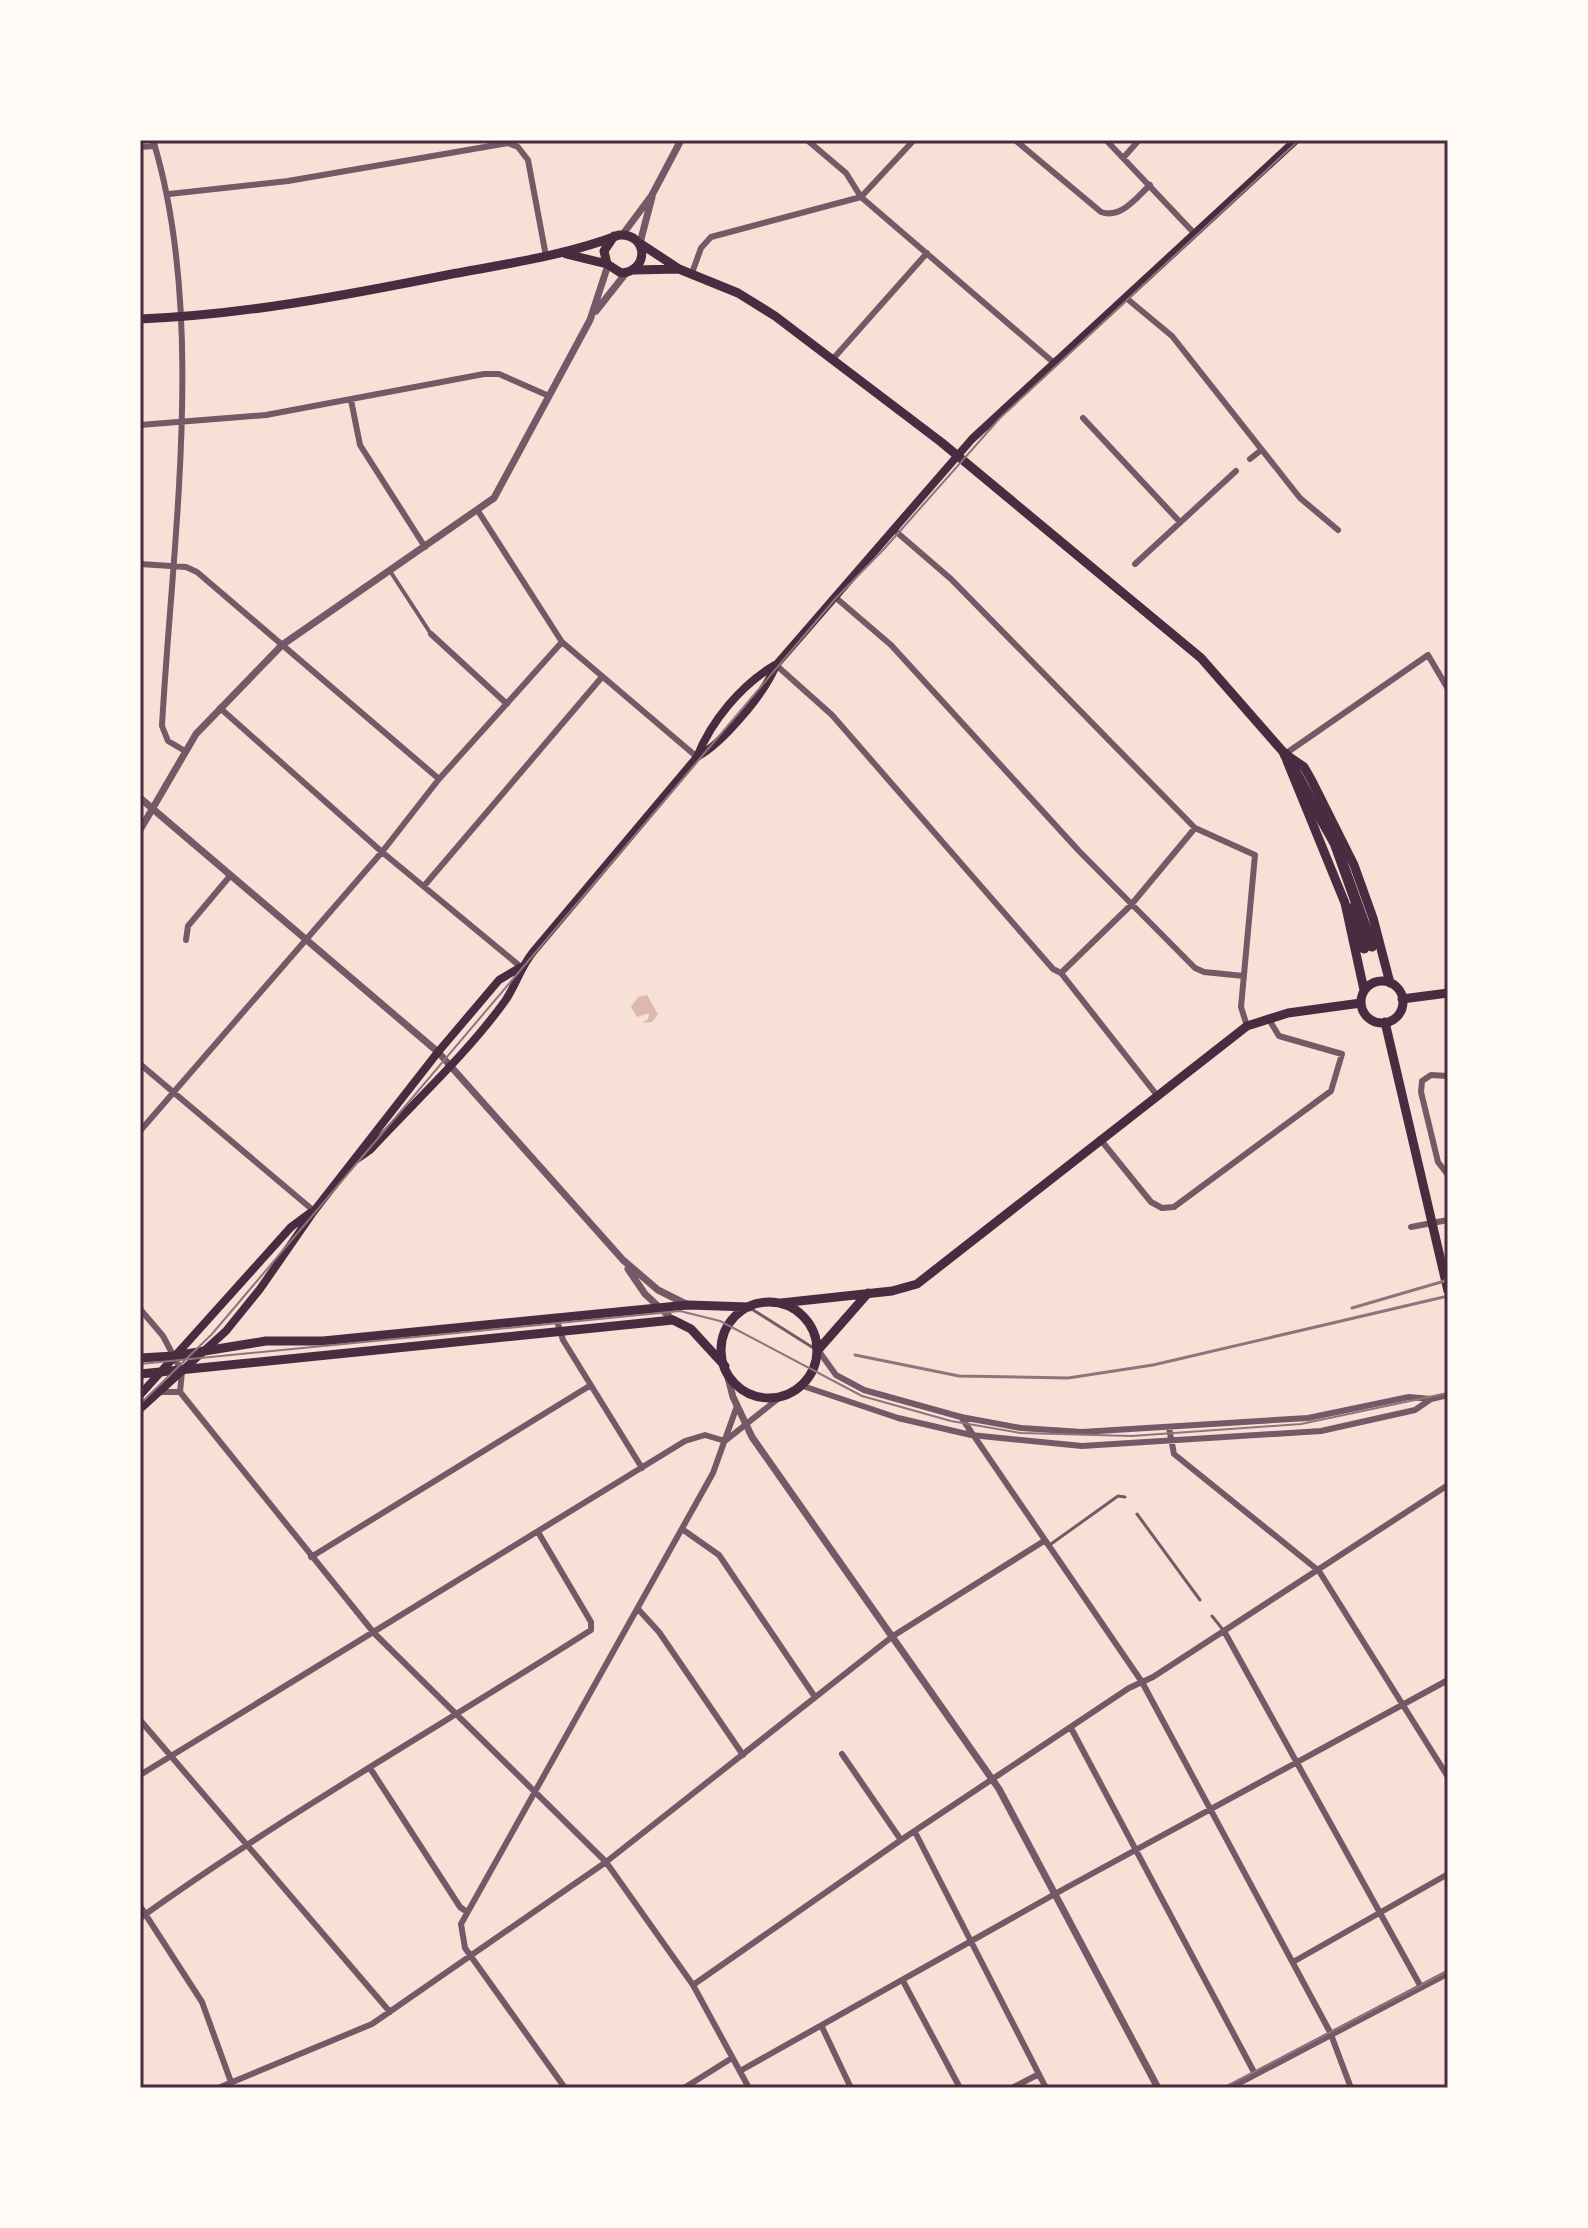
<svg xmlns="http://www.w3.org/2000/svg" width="1588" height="2228" viewBox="0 0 1588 2228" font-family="Manrope,sans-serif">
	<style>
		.water { fill: #dcb8b0 }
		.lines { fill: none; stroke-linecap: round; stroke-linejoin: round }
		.service { stroke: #755966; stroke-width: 3 }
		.pedestrian { stroke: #755966; stroke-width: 4 }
		.minor { stroke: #755966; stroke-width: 6 }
		.tertiary { stroke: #755966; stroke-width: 7 }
		.secondary { stroke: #4a2c40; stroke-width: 8 }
		.primary { stroke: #4a2c40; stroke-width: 9 }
		.motorway { stroke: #4a2c40; stroke-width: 11 }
		.tram { stroke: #8f747c; stroke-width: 2 }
		.rail { stroke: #8f747c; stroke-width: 3 }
		.neatline { fill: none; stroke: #4a2c40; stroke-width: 3 }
	</style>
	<rect width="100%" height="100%" fill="#f7e1d7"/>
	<path class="water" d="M647,995L658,1014L652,1022L642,1023L648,1019L649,1013L637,1017L631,1007L638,997Z"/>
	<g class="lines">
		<path class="service" d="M750,1308L815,1349
			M1137,1514L1200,1600
			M1051,1544L1118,1496L1125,1497
			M1212,1616L1224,1631"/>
		<path class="pedestrian" d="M390,571L431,634"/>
		<path class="minor" d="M153,140C207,316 172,543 162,726L168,741L185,751
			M807,140L846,173L861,197L1053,362
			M1015,140L1101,212C1121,219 1136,198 1150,185
			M1106,140L1194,233
			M140,147L155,146
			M1124,157L1139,140
			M169,194L288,181L508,143L518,147L528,160L546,256
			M861,197L914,140
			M692,273L701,248L711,237L861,197
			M1125,297L1172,336L1300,498L1338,530
			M832,360L927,253
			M351,400L360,445L425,547
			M1083,418L1179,521
			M140,425L266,415L484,374H499L549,396
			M1250,459L1260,451
			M478,511L562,642L697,757
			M893,529L951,579L1195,828L1255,855L1241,1007L1247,1026
			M140,564L186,567L197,572L439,779
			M1135,564L1236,471
			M835,597L891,645L1079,851L1195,968L1204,972L1244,976
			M431,634L507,704
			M776,665L832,715L1053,969L1061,973L1156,1094
			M220,708L382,852L521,967
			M1285,754L1428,655L1448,689
			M424,886L602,677
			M186,940L188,926L230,876
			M1061,973L1131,905L1195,828
			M140,1064L314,1211
			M1448,1076L1431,1075L1422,1081L1421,1092L1438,1162L1448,1175
			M140,1131L382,852L439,779L562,642
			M1100,1139L1151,1202L1162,1208L1174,1207L1331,1091L1342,1054L1279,1036L1268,1018
			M1411,1227L1448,1220
			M140,1309L163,1336L182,1372L180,1392
			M556,1318L563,1340L642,1468
			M818,1350L836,1375L864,1390L961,1417L1021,1428L1082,1432L1308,1418L1409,1397L1431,1399
			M800,1385L898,1418L971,1435L1082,1446L1321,1431L1415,1410L1431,1399L1448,1395
			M160,1392H180L374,1633L606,1862L693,1985L749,2088
			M961,1417L1142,1682L1330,2032L1351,2088
			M1169,1428L1174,1454L1319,1571L1448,1777
			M725,1441L779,1398
			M682,1529L719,1555L815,1697
			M311,1557L591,1385
			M638,1609L659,1632L743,1755
			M1224,1631L1421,1987
			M140,1720L390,2012
			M1071,1728L1255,2074
			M842,1754L901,1840
			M370,1768L460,1907L467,1912
			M140,1775L685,1441L705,1435L725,1441
			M915,1832L1046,2088
			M140,1906L202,2002L231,2082
			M140,1918C285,1814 441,1726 591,1630V1622L538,1532
			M1293,1962L1448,1874
			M903,1981L960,2088
			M693,1985L901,1840L1129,1688L1153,1677L1448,1485
			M822,2027L851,2088
			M740,2071L1062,1890L1448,1680
			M218,2088L372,2024L606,1862L893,1636L1044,1541
			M565,2088L465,1948L461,1924L713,1473L737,1406
			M684,2088L732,2058
			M1012,2088L1039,2074"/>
		<path class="tertiary" d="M623,234L652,195L681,140
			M640,243L652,197
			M596,311L626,273
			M140,798L438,1052L623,1260L658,1290L686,1304
			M140,830L196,734L282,645L494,498L590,320L608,265
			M628,1269L645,1294L672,1319
			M725,1366L733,1397L752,1437L999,1789L1158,2088
			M1229,2088L1448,1973"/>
		<path class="secondary" d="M697,757C711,721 742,684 775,665
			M357,1159L370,1150C415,1101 466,1055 505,1001C516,985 520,968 533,952L697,757C723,743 765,693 776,665L972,439L1296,140
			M140,1395L291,1227L310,1213
			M140,1409L226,1331L260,1289L314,1211L438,1052L499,980L521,967"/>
		<path class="primary" d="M641,244L679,269L738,293L775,316L941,442L1201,658L1285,754L1304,767L1312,781L1354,865L1373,918L1390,983
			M566,254L607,264
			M634,270L679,269
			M140,319C243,315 347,295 447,275C505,264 564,256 619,235C648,233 650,271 621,273L607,264L604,251L614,236
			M1287,761L1345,903L1364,990
			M1361 1002a21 21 0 1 1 42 0a21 21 0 1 1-42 0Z
			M1402,999L1448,993
			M1385,1022L1448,1291
			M721 1350a48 48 0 1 1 96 0a48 48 0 1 1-96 0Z
			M781,1303L892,1291L917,1284L1247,1026L1288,1013L1361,1003
			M818,1350L868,1293
			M140,1358L174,1356L266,1341H323L688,1305L749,1307
			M140,1374L673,1320L691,1329L725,1366"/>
		<path class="motorway" d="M1285,754L1335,843L1372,946
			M1353,908L1364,948"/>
		<path class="tram" d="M140,1364L680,1311L720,1321L862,1396L951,1421L1021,1433L1132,1436L1301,1424L1448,1393
			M140,1404L212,1334L836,598L885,548L1000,418L1299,140
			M1223,2088L1448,1971"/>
		<path class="rail" d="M1352,1308L1448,1280
			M855,1355L959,1376L1068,1378L1153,1365L1448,1296"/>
	</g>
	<rect width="1588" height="2228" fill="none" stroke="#fffaf5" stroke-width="284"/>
	<rect x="142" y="142" width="1304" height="1944" class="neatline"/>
</svg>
